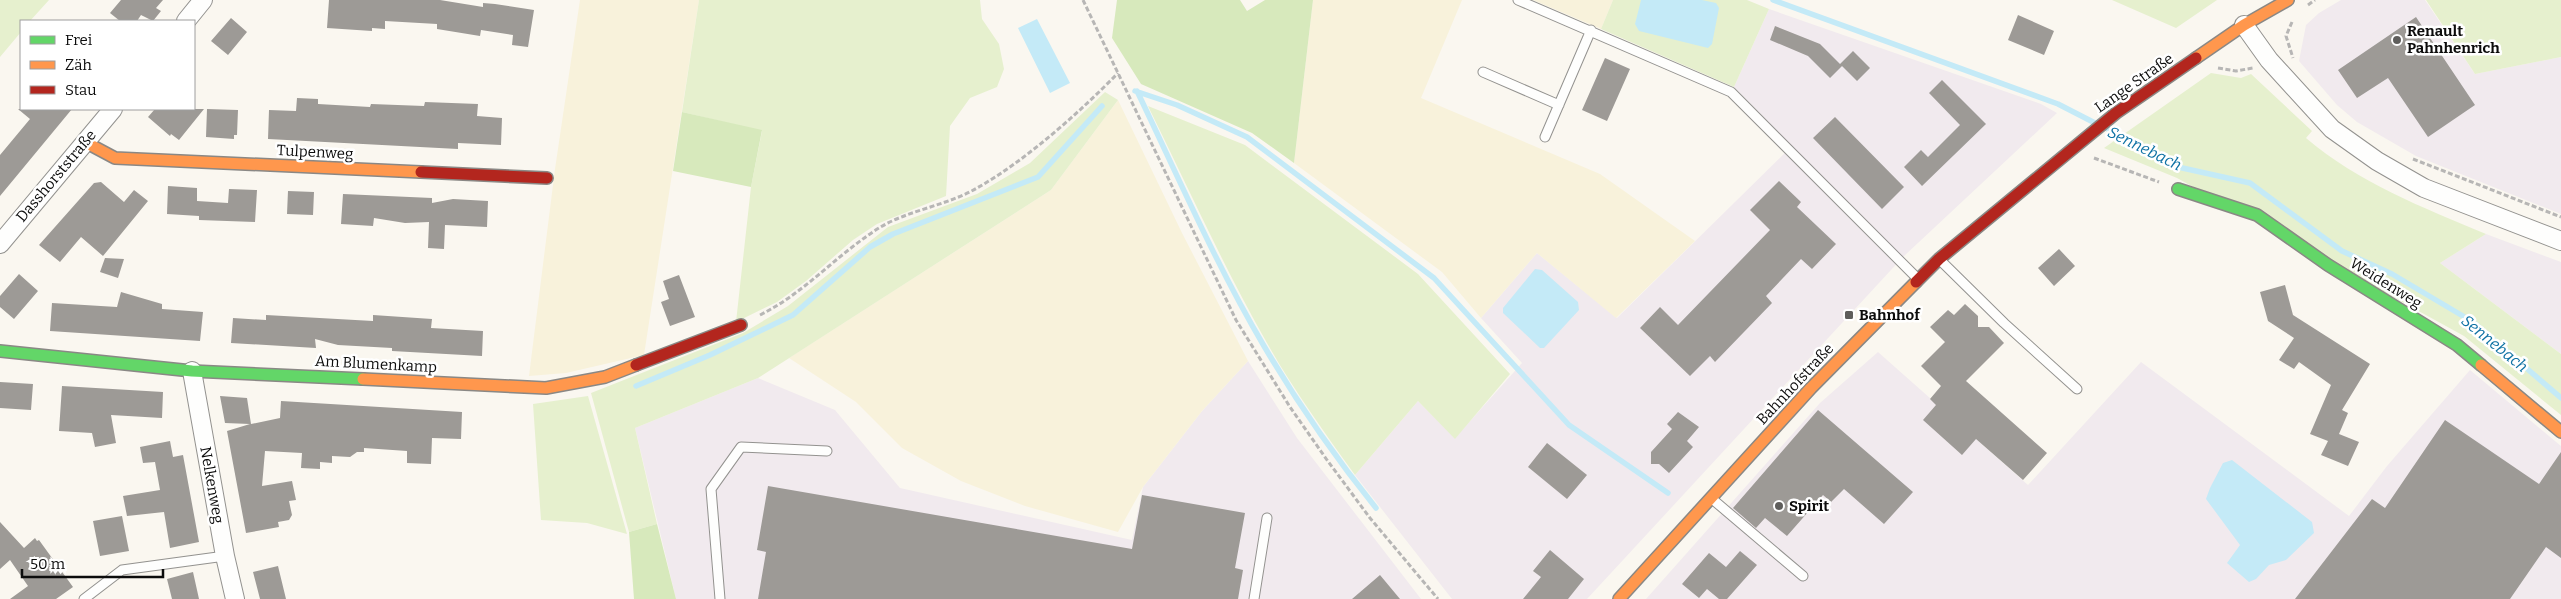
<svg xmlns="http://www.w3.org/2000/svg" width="2561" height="599" viewBox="0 0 2561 599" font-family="Bitter,serif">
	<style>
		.industrial { fill: #f1eaee }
		.farmland { fill: #f8f2db }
		.green { fill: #e6f0ce }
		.forest { fill: #d7e9bc }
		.water { fill: #c4eaf7 }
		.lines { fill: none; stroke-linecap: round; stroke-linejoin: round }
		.stream { stroke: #c4eaf7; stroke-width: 5.5 }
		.building { fill: #9d9a96 }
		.lane-casing { stroke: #93928f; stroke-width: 11 }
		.street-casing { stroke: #93928f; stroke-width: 20 }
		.fast-casing { stroke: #8a8885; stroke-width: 14 }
		.slow-casing { stroke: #8a8885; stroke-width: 14 }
		.jam-casing { stroke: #8a8885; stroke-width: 14 }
		.path { stroke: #b7b6b5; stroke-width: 3; stroke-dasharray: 5 2.5; stroke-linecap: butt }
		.lane { stroke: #fefefd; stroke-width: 9 }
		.street { stroke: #fefefd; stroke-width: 18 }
		.fast { stroke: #63d668; stroke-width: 11 }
		.slow { stroke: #ff974d; stroke-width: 11 }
		.jam { stroke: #b3261e; stroke-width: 11 }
		.poi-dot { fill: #5f5e5c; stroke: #fff; stroke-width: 2 }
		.labels { text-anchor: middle; stroke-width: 5; stroke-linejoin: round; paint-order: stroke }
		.poi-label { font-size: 15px; font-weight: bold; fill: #0c0c0c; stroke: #fff; text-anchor: start }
		.street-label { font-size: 15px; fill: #0c0c0c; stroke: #fff }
		.water-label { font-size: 16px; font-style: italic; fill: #0f72a4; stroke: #fff }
	</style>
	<rect width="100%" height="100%" fill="#faf7f0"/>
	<path class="industrial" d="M2341,0H2425L2475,74L2561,57V214L2416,156L2357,122L2337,105L2299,61L2306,25L2319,13Z
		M1769,9L2041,104L2057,113L1903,257L1587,599H1452L1355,475L1418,401L1455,438L1522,363L1481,318L1537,253L1617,318L1792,146L1734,87Z
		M2486,234L2561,262V354L2440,263Z
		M1878,352L2028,485L2141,362L2349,516L2387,466L2470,370L2561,446V599H1646L1820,403Z
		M1248,361L1297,438L1421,599H676L635,428L758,378L835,410L900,488L1132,540L1143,487L1202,411Z"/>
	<path class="farmland" d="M580,0H699L644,355L566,373L529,376L555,169Z
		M1313,0H1462L1421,98L1600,174L1695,241L1616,318L1537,253L1481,318L1442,272L1294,163Z
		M1533,0H1613L1601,29Z
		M1118,100L1182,233L1248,361L1202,411L1143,487L1118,532L1025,506L961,481L902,448L856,402L789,358L1051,190Z"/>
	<path class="green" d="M0,0H49L30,21H21V32L0,57Z
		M699,0H980L982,19L999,44L1004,69L997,87L970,98L950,126L946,196L877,224L853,240L806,281L777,302L736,322L751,187L762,131L682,112Z
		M1613,0H1747L1769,9L1734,87L1601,29Z
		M2112,0H2217L2176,28Z
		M2426,0H2561V57L2475,74Z
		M2211,73L2241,78L2251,74L2312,131L2306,138C2359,183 2422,207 2486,234L2440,263L2561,354V415L2464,336L2177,178L2104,148Z
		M1105,92L1118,100L1051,190L758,378L635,428L657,524L629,532L591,393L743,333L788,306L888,227L977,194L1030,163Z
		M1148,106L1245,145L1418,274L1510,374L1455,439L1418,401L1355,475C1324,432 1293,389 1267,343C1223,266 1187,185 1148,106Z
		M588,396L627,534L587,523L541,520L533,404Z"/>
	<path class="forest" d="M1117,0H1240L1247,11L1265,0H1313L1294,163L1252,133L1141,84L1112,38Z
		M682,112L762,130L751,187L673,171Z
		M657,524L676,599H634L629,532Z"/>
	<path class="water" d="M1641,0H1702L1716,3L1719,8L1712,44L1708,48L1639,31L1635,24Z
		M1037,19L1070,83L1050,93L1018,28Z
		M1535,269L1542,270L1578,302L1579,310L1544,348H1540L1503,313V308Z
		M2232,460L2312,522L2314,533L2286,560L2269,565L2256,579L2249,582L2227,563L2240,545L2206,499L2210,488L2223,463Z"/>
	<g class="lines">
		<path class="stream" d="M1773,0L2058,104L2095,123
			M1135,91L1177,105L1247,137L1434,278L1569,425L1668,493
			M1137,91C1178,176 1216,265 1264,346C1297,402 1335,457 1376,508
			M2106,128L2178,167L2250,183L2342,251L2392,274L2473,322L2561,398
			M636,386L710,355L793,315L870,247L893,234L1038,177L1102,106"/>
	</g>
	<path class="building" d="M121,0H163L156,8L161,11L153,21L141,15L137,21H120L110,13Z
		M329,0H440L483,7V3L495,4L534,10L528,47L512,45L513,35L481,30L480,36L437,29V24L385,21V29L372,28V31L327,28Z
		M2018,15L2054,31L2044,55L2008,40Z
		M2416,17L2475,105L2428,137L2388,78L2357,98L2338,70Z
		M231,18L247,32L228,55L211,41Z
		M1775,26L1820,44L1842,66L1830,78L1808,56L1770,40Z
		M1853,51L1870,68L1857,81L1840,64Z
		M1605,58L1630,69L1607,121L1582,110Z
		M1942,80L1986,124L1922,186L1904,167L1921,150L1928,157L1960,125L1929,93Z
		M297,98L318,99V104L370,107L371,104L424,106L425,102L478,104L477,116L502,118L501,145L458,143V149L268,139L269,110L296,111Z
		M18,109H72L0,196V155L30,119Z
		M155,109H204L179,140L171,134L170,136L148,117Z
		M207,109L238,110L237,135H234V139L206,137Z
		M1835,117L1904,187L1882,209L1813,138Z
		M1779,181L1801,202L1797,207L1836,244L1812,269L1801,259L1766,296L1772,303L1715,362L1710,356L1690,376L1640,328L1660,307L1678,325L1770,230L1750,210Z
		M101,182L124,202L134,190L148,201L103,256L81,237L60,262L39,245L94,183Z
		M168,186L197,188V201L228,203L229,189L257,190L255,222L199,220V216L167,214Z
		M288,191L314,192L313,215L287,214Z
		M343,194L432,198V203L453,199L488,201L487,227L445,225L444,249L428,248L429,222L405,223L374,218L373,226L341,224Z
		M2059,249L2075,266L2054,286L2038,268Z
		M105,258L124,259L118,278L100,272Z
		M19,274L38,291L14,319L0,307V296Z
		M679,275L695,317L670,326L661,302L669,299L663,281Z
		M2285,285L2293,315L2370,364L2342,410L2348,413L2339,434L2359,442L2348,466L2321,455L2328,441L2310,434L2331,385L2299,362L2294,369L2279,360L2294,338L2268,321L2260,292Z
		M121,292L162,304V309L203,312L200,341L50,331L52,303L117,307Z
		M1965,304L1978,316V327H1989L2004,343L1966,381L2047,453L2023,480L1976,439L1962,455L1923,420L1936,405L1930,399L1941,386L1921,366L1945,342L1930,327L1948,310L1954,315Z
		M266,315L373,321V315L432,319L431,328L483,331L482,356L392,351V348L338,345L315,339L316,348L231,343L233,318L266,320Z
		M0,382L33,384L31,410L0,408Z
		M62,386L163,392L162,418L111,415L116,443L95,447L92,433L59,431Z
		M220,396L247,398L251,424L280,418L281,401L462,412L461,439L432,438L431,464L407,463V451L364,448V452H357L350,457L332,456V463L320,462V469L301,468L302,453L265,451L262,486L292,481L296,500L289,501L292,515L289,520L278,522L279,527L246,533L227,431L250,424L225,423Z
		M1818,410L1913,492L1884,524L1844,489L1831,502L1823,495L1787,536L1765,518L1756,528L1733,508Z
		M1678,412L1699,427L1687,441L1693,447L1669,473L1659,464H1651V452L1672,429L1667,424Z
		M2445,420L2539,484L2561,452V558L2546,547L2510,599H2295L2372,499L2385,508Z
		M170,441L173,457L183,455L199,542L170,548L164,512L127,516L123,496L160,490L155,462L143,463L140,447Z
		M1547,443L1587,475L1567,499L1528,467Z
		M768,486L1132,549L1142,495L1245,513L1235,568L1243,570L1238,599H758L766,552L757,550Z
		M122,516L129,551L100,556L93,521Z
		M0,522L24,548L35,538L37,541L39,540L73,587L56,599H10L28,586L10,560L0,569Z
		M1550,550L1584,579L1568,599H1523L1541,577L1533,571Z
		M1740,551L1757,565L1727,599H1719L1707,589L1699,598L1682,584L1709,553L1726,567Z
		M278,566L286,599H260L253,572Z
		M193,572L199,599H172L167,579Z
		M1380,575L1400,599H1352Z"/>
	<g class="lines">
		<defs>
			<path id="lane" d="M1518,0L1731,92L1918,279
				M1483,72L1559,105
				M1545,137L1591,30
				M1939,259L2004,323L2077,389
				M1711,498L1803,576
				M84,599L122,570L225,556
				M720,599L711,489L741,447L827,451
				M1254,599L1267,518"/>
			<path id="street" d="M186,21L203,0
				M2244,25L2269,60L2332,129L2377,161L2424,188L2561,241
				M0,244L113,109
				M192,371L225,556L235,599"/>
			<path id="fast" d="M2178,189L2257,215L2328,265L2457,345L2481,365
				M0,351L192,371L363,379"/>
			<path id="slow" d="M2196,58L2244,25L2288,0
				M85,142L115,158L421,172
				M2481,365L2561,432
				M363,379L546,388L605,377L636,365
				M1619,599L1811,388L1916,282"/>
			<path id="jam" d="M421,172L547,178
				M1916,282L1939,259L2116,113L2196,58
				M636,365L741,325"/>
		</defs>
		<use href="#lane" class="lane-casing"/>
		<use href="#street" class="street-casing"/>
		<use href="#fast" class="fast-casing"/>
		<use href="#slow" class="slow-casing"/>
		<use href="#jam" class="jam-casing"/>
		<path class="path" d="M1083,0L1236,320L1290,407L1327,460L1370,518L1438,599
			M2308,5L2315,0
			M2292,22L2286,36L2293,58
			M2218,68L2236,71L2253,68
			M2094,158L2159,182
			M2413,159L2561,217
			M760,315C806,292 836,255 879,228C908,210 946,206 977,188C1025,161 1079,113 1118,73"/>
		<use href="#lane" class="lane"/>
		<use href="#street" class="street"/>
		<use href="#fast" class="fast"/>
		<use href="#slow" class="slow"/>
		<use href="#jam" class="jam"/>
	</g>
	<g class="poi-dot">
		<circle cx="2397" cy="40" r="5"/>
		<rect x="1844" y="310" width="10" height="10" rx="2.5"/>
		<circle cx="1779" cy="506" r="5"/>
	</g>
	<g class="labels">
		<g class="poi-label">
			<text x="2407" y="36">Renault<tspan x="2407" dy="17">Pahnhenrich</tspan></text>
			<text x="1859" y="320">Bahnhof</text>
			<text x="1789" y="511">Spirit</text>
		</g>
		<g class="street-label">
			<text transform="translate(2134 83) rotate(-35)" y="5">Lange Straße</text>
			<text transform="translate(315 152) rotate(3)" y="5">Tulpenweg</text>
			<text transform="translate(56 176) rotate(-50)" y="5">Dasshorststraße</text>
			<text transform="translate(2386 283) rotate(32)" y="5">Weidenweg</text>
			<text transform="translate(376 364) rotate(3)" y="5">Am Blumenkamp</text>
			<text transform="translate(1795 384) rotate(-47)" y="5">Bahnhofstraße</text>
			<text transform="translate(212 485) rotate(80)" y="5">Nelkenweg</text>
		</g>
		<g class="water-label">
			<text transform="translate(2145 148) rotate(26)" y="6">Sennebach</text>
			<text transform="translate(2495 343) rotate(39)" y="6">Sennebach</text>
		</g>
	</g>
	<rect x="20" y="20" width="175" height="90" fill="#ffffff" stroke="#9e9e9e"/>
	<rect x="30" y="36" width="25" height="8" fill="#63d668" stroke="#9e9e9e"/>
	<text x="65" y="45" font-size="15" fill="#0c0c0c">Frei</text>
	<rect x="30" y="61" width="25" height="8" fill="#ff974d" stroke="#9e9e9e"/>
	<text x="65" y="70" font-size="15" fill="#0c0c0c">Zäh</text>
	<rect x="30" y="86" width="25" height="8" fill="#b3261e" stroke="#9e9e9e"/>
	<text x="65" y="95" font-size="15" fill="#0c0c0c">Stau</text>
	<path d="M22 569v8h141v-8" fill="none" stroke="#0c0c0c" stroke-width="2.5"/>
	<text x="30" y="569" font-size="15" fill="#0c0c0c" stroke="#ffffff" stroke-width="4" paint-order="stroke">50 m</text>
</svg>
